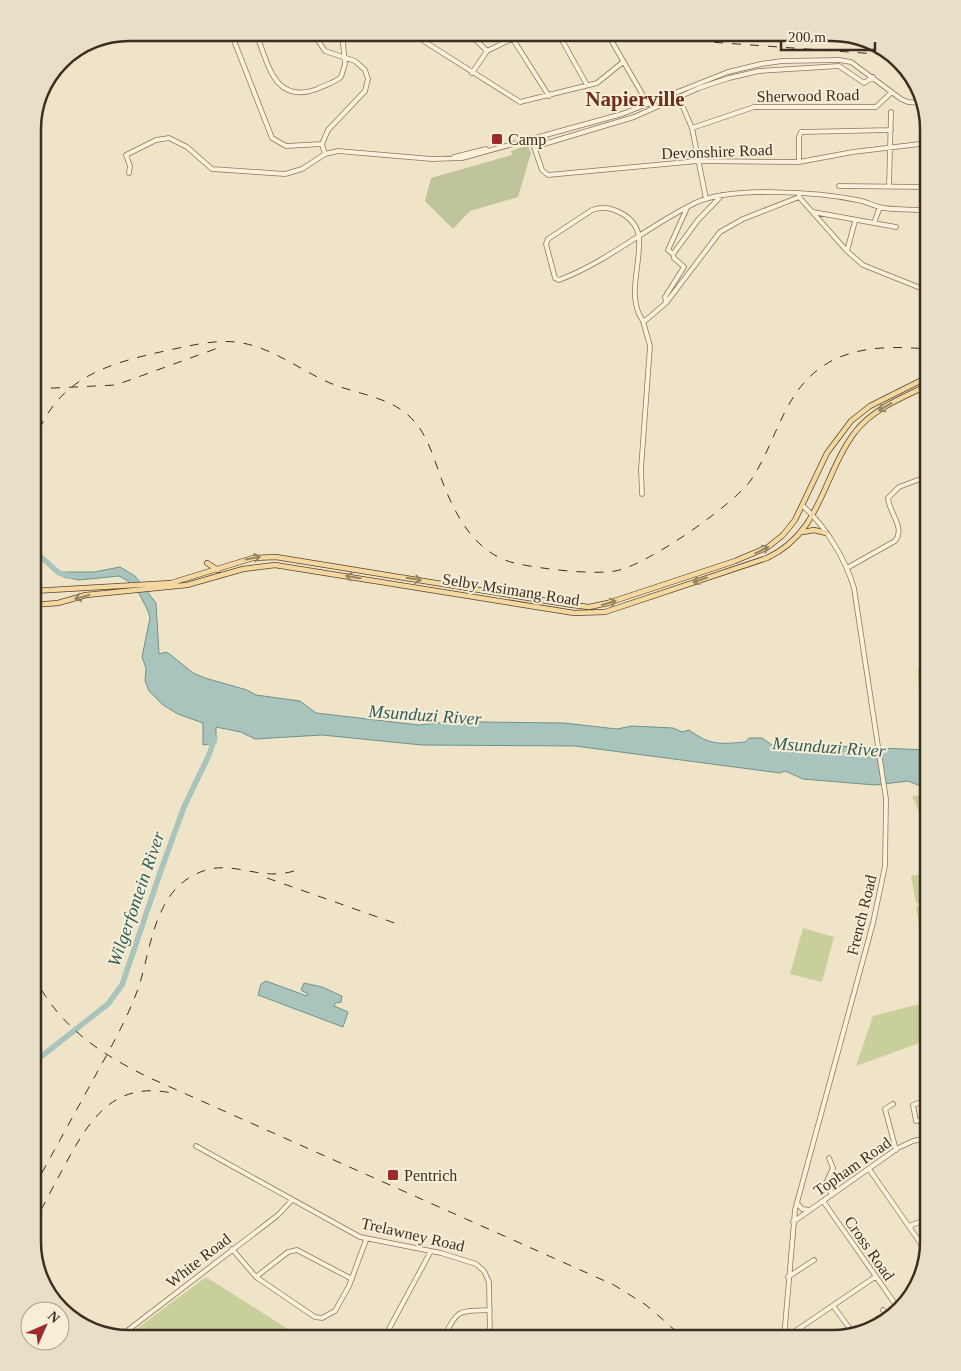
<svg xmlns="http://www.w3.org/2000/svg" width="961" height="1371" viewBox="0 0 961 1371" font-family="Georgia,serif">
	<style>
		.green { fill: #c9cf9b }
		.cemetery { fill: #bfc49a }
		.water { fill: #a9c4bc; stroke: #6f938a }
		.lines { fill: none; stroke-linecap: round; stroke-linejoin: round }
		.river { stroke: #a9c4bc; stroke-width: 5.5 }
		.minor-casing { stroke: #8d765c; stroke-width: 5.5 }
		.major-casing { stroke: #5b4430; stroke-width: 6 }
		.minor { stroke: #faf1dc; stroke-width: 4 }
		.major { stroke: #f3d9a0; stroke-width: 4.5 }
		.rail { stroke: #3d2e20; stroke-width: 1; stroke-dasharray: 9 9; stroke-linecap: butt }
		.oneway { stroke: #988460 }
		.poi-dot { fill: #9e2a2b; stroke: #f7eed8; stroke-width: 2 }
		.labels { text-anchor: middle; stroke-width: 4; stroke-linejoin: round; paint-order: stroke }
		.street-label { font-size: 16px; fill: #3d2e20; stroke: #f7eed8 }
		.poi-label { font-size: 16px; fill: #3d2e20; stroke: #f7eed8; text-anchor: start }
		.water-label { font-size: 18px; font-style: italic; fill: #2f5d5a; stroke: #f7eed8 }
		.district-label { font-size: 21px; font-weight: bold; fill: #6b2e1e; stroke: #f7eed8 }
		.rim { fill: none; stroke: #3d2e20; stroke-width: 2.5 }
	</style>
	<rect width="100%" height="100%" fill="#f0e4c8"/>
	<path class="green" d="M918,668H928V721L920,722Z
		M928,794V822L924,823L912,796Z
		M928,873V902L916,903L911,876Z
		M928,906V974H927L916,907Z
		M803,928L834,937L822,982L790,974Z
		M920,1004L925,1041L856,1066L873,1016Z
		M206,1277L302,1338H129L127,1336Z"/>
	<path class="cemetery" d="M528,145L531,153L518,197L470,211L453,229L425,201L431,178L512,155L511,151Z"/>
	<path class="water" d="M120,567L135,576L156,603L159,654L166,652L171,655L193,673L205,678L247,690L256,695L300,701L316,713L419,725L476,719L481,722L564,723L617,729L632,726L673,728L682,732L689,730C711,746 721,744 745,742L749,738H762L772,745L794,744L810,748L833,746L928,750V789L908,781L875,785L803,779L785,771L780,773L575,746L422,745L322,735L255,739L241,732L216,727V743L203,745V723L178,714L163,705L149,691L145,681L146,668L142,657L150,618L148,611L140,595L128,581L119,576L79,580L63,577L65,572H94Z
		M266,981L307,996L308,994L301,990L304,983L322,987L342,996L341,1002L335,1003L334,1006L348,1012L343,1027L258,995L261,984Z"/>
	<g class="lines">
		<path class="river" d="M33,550L59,573L71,576
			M33,1063L108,1004L122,985L161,870L184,807L209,755L215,737"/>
		<defs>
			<path id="minor" d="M231,33L272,138L286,146L322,144
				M256,33C268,63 274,105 317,89C325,85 334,83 341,77L345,64L342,33
				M313,33L325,51L355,61L365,70L368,79L365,91L328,130L322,144L325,154
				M411,33L520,102L597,83L623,62
				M469,33L487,51
				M509,33L549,96
				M558,33L587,85
				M607,33L648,104
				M233,36L241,33
				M472,73L487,51L524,33
				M679,98L692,128L706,199
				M692,128L754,107H876L892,92
				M531,138L542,170L548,175L698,161L799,162L853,152L928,143
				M534,147L634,117L699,88L729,78L759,71L839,66L864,83L873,77
				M454,157L486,149
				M799,162V137L801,132L891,130
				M129,173L130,166L126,155L156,140L169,138L187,147L212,169L285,174L302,169L325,154L338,151L432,159L462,158L622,114L728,72L761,64L782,61L839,60L851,62L901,99L908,102L921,103
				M839,186L928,187
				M889,186L891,112
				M722,195L698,220L673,254L674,258L684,267L665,297L666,303L646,320L643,321C626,297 641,266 639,238C637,217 611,203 592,210L548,239L546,244L555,278L559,280C607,262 648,226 695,203C731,186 818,192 857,200C865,201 872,205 879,207C895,211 912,208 928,211
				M799,197L847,251L855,221
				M813,212L896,227
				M874,223L880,207
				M847,251L863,265L928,291
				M673,254L668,250L687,208
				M666,303L720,232L743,219L799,197V194
				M642,494L641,469L650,346L643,321
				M847,568L895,541C906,528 889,513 888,498L899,487L928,476
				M893,1104L885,1109L896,1150
				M928,1119L916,1121L913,1105L924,1101L928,1115
				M922,1122L924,1139
				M196,1146L360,1237L441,1253L476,1264L484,1271L489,1282L490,1338
				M829,1158L833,1168L826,1183L832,1195
				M869,1169L926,1251
				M823,1201L898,1308
				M798,1204L802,1209L810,1210
				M793,1222L898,1148L913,1141L928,1138
				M909,1226L928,1219
				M232,1249L256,1277L303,1309L315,1317L322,1318L335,1311L349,1286L366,1240
				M256,1277L288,1252L297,1250L352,1279
				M788,1277L814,1260
				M834,1307L853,1333
				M883,1310L890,1316
				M872,1323L874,1327
				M119,1337L278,1215L291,1201
				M384,1338L431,1251
				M443,1338C459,1309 456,1311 490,1310
				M784,1338L795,1210L873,923L885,866L886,799L854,588C845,558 826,527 803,506
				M785,1338L875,1277"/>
			<path id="major" d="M803,532L814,530L826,533
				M207,563L218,570
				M33,591L171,583L253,558L276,557L572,605L589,607L608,603L735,561L768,547L783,535L795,520L827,453L851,421L870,406L928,377
				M33,605L58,603L86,595L187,585L243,569L275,565L574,613L605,612L767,558C822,532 822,476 855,432C874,408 902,398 928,385"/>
		</defs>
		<use href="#minor" class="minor-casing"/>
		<use href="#major" class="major-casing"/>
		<use href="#minor" class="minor"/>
		<use href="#major" class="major"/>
		<path class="rail" d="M661,33L696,41L890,55
			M803,33L879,45
			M33,389L116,385L218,348
			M33,446C55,376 109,363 174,349C198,344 222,338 247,344C277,351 302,371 330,383C356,394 386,396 408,415C426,431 432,453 440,475C454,514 475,556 519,564C543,569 592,575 615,571C646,566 732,506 751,480C766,458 774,432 787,408C818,349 868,344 928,349
			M267,878L403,926
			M33,974C57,1025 100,1054 150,1078L614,1285L646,1305L684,1338
			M33,1189C55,1149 77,1109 99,1069C114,1042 130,1013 140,983C151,946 155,895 194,875C232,855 257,884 297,870
			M33,1226C43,1206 54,1185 65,1165C90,1118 115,1079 176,1094"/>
	</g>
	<defs><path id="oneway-shaft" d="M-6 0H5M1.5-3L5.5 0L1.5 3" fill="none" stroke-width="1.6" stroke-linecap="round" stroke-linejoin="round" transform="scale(1.25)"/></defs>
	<g class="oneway">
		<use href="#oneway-shaft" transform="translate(885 407) rotate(149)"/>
		<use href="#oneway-shaft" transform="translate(762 550) rotate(-26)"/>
		<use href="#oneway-shaft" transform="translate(253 558) rotate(-11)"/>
		<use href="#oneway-shaft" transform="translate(353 577) rotate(-171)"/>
		<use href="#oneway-shaft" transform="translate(414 579) rotate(9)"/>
		<use href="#oneway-shaft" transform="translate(700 580) rotate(161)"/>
		<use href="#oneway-shaft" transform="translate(82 597) rotate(165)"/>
		<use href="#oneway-shaft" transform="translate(609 603) rotate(-16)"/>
	</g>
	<g class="poi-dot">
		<rect x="491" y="133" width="12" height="12" rx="2.5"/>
		<rect x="387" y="1169" width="12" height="12" rx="2.5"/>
	</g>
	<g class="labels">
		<g class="street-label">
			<text transform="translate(808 95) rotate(-1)" y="6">Sherwood Road</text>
			<text transform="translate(717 151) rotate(-2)" y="6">Devonshire Road</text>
			<text transform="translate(511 589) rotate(9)" y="6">Selby Msimang Road</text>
			<text transform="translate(861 915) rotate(-76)" y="6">French Road</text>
			<text transform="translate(852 1166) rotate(-35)" y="6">Topham Road</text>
			<text transform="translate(413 1234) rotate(13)" y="6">Trelawney Road</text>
			<text transform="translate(870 1248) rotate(55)" y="6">Cross Road</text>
			<text transform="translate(198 1260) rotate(-38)" y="6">White Road</text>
		</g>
		<g class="poi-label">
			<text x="508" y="145">Camp</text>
			<text x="404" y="1181">Pentrich</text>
		</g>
		<g class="water-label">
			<text transform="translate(425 715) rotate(4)" y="6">Msunduzi River</text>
			<text transform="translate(829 747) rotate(4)" y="6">Msunduzi River</text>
			<text transform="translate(136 899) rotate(-71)" y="6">Wilgerfontein River</text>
		</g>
		<g class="district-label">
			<text x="635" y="106">Napierville</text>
		</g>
	</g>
	<path d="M0 0H961V1371H0ZM129 41H832A88 88 0 0 1 920 129V1242A88 88 0 0 1 832 1330H129A88 88 0 0 1 41 1242V129A88 88 0 0 1 129 41Z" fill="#e8dfc9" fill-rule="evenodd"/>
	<path class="rim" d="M129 41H832A88 88 0 0 1 920 129V1242A88 88 0 0 1 832 1330H129A88 88 0 0 1 41 1242V129A88 88 0 0 1 129 41Z"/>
	<g transform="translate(45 1326) rotate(45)"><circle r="24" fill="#f7eed8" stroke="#ada18e"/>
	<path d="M0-4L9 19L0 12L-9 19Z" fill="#9e2a2b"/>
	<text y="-8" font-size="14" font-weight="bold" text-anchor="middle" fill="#3d2e20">N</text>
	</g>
	<path d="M781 42v8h94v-8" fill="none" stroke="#3d2e20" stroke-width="2.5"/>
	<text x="788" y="42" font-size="15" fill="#3d2e20" stroke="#f7eed8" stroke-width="4" paint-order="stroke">200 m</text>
</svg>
